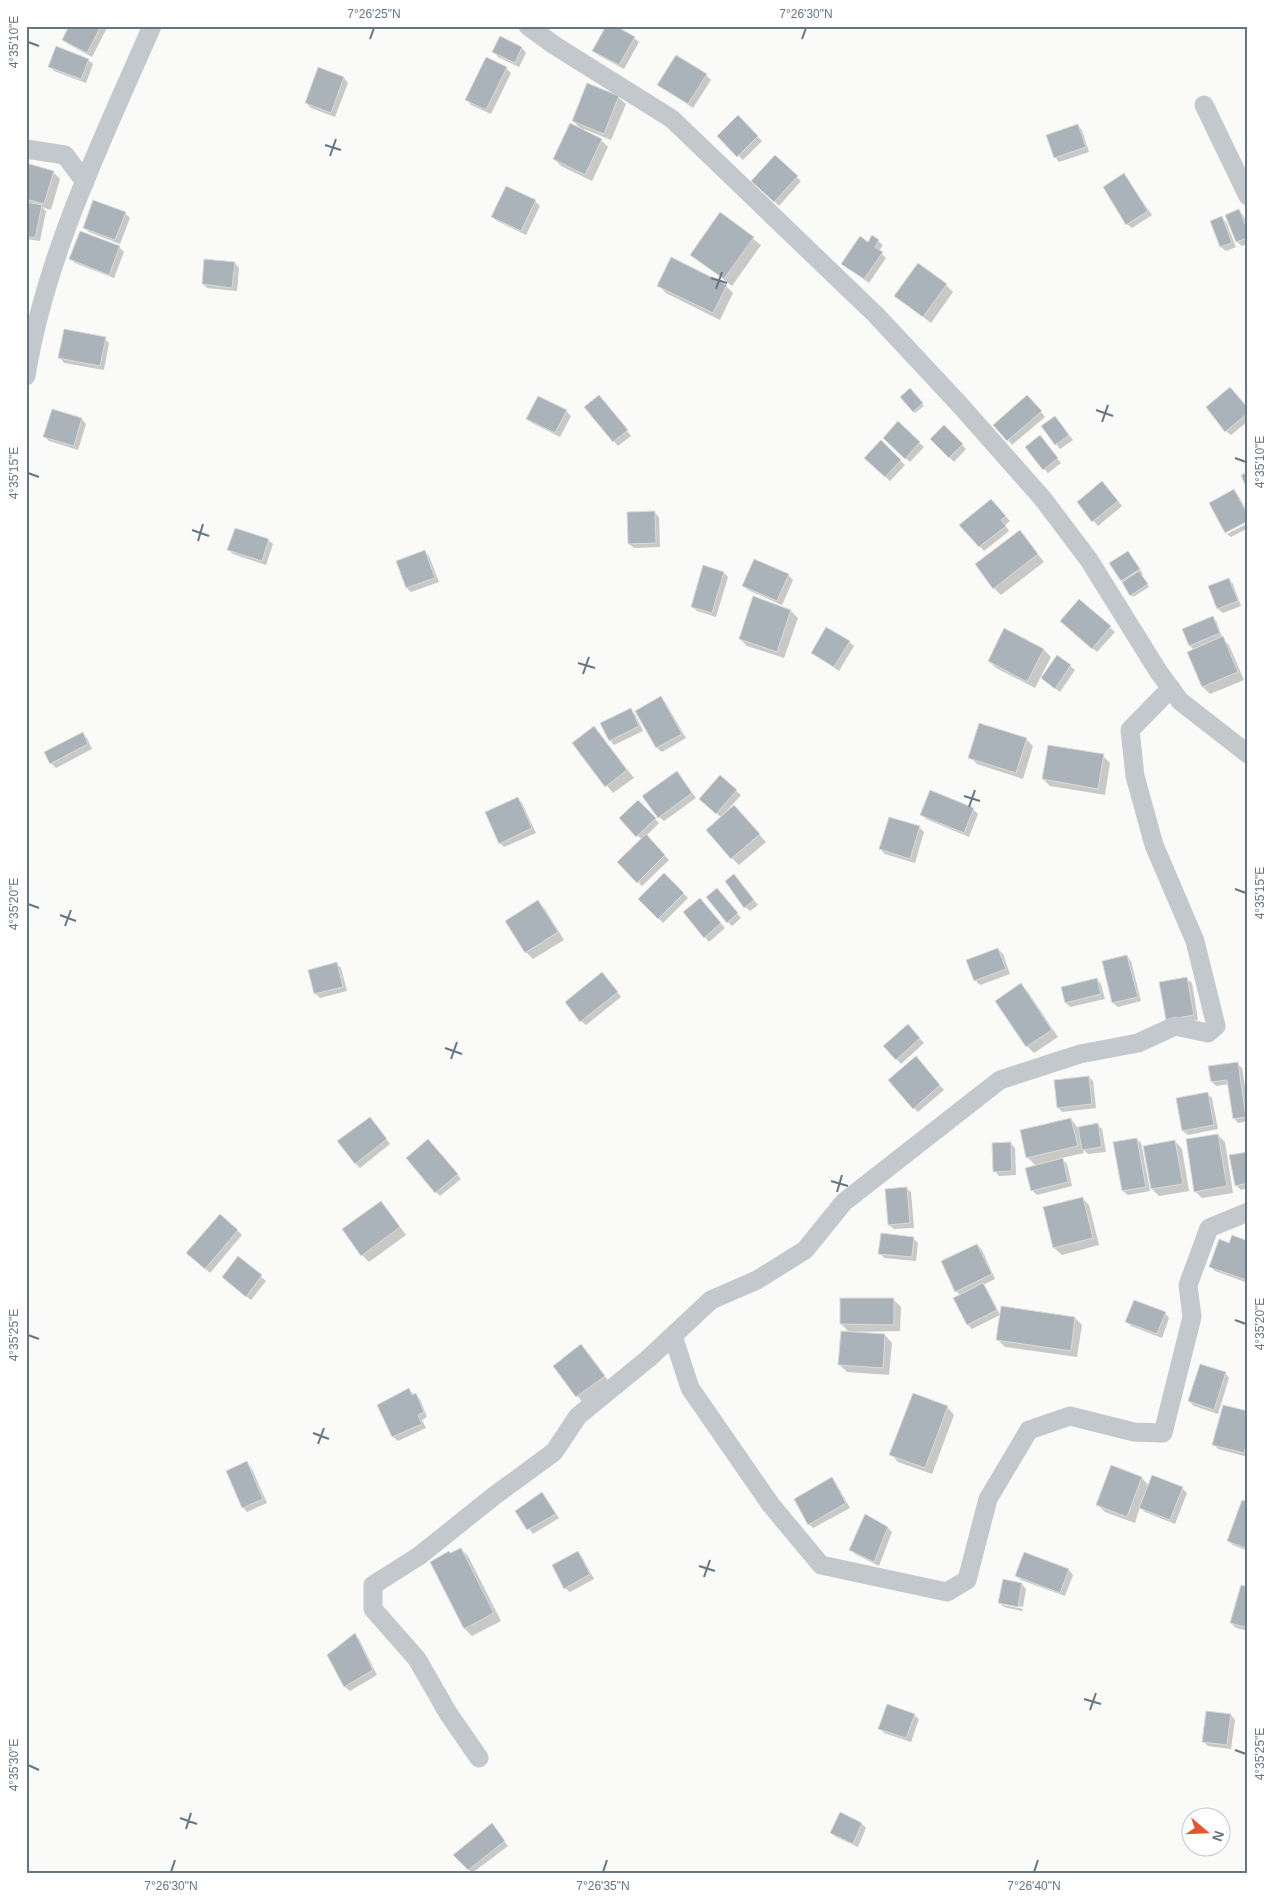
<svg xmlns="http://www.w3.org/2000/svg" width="1274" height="1899" viewBox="0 0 1274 1899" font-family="Arial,sans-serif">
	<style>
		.shadow { fill: #0003 }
		.building { fill: #aab3b9; stroke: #dcdcda }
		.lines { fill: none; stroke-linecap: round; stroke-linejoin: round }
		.minor { stroke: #c3c8cc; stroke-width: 19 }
		.ticks { fill: none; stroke: #657683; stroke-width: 2 }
		.neatline { fill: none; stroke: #657683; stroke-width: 2 }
		.ticks-label { font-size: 12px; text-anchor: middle; fill: #657683 }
	</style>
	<rect width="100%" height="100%" fill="#fafaf8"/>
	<path class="shadow" d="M70,26H108L92,57L68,44L63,40Z
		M500,38L522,48L526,53L519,67L498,57L494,52Z
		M634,38L639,42L624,69L598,55L594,50Z
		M487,59L506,68L511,73L491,114L471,105L467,100Z
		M88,60L93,64L86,83L54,71L50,66Z
		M319,69L344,78L348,83L335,117L311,108L306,103Z
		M706,75L711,80L693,108L659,85Z
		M618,97L626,104L611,140L584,129L583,131L573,121Z
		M738,117L762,141L743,160L719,136Z
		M1077,125L1082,130L1089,152L1059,162L1055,157Z
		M601,140L608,147L592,181L561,166L554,159Z
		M775,157L801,181L779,206L753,181Z
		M26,165L53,172L60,179L51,210L42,207L46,211L40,241L26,239Z
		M1124,175L1152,215L1132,228L1127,224Z
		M507,188L535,201L540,206L526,235L497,221L493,217Z
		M1238,210L1243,215L1248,226V244L1242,246L1237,242L1226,215Z
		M125,213L130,218L120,244L89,232L84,228Z
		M720,214L761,245L732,286L691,254Z
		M1221,217L1226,222L1236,247L1226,251L1221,247L1211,222Z
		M878,241L883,245L879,251L886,258L869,283L843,264L869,243Z
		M119,247L124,252L114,278L75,263L70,259Z
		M235,263L239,268L237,291L207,288L203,284Z
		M946,285L953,292L931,323L896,296Z
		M659,286H726L733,293L720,320L666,293Z
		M105,339L109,343L104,370L64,363L60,358Z
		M910,390L924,406L915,413L902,397Z
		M604,401L631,436L618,446L586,407Z
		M1032,401L1045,417L1012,445L1008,440Z
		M1248,409V421L1231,435L1226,431Z
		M566,411L571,416L560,437L532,423L528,419Z
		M1055,417L1073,440L1060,449L1043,426Z
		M82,419L86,424L78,450L49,441L45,437Z
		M898,423L924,447L910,462L884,438Z
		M944,427L966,449L954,462L932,439Z
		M1042,439L1061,463L1048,473L1044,469Z
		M881,442L905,465L890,481L866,458Z
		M1107,487L1122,506L1098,526L1078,502Z
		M1234,491L1238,495L1248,513V520Z
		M995,505L1010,521L1005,525L1009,531L984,551L961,525Z
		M654,512L659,517L660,547L634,548L629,544Z
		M1248,523V528L1231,537L1227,534Z
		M1026,539L1044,562L1001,595L994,588Z
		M268,540L273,544L266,565L233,554L229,550Z
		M425,552L429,556L439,582L411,592L407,588L397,562Z
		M1128,552L1143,574L1141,575L1149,587L1133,597L1122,580Z
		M724,573L728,577L716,617L697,611L692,606Z
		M788,575L793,580L782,605L748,590L744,586Z
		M1228,579L1233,584L1241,606L1223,613L1218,609L1210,587Z
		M754,598L791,611L798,618L784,658L747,646L740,639Z
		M1079,600L1115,632L1097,652L1066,625Z
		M1212,617L1217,622L1222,638L1229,645L1244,680L1210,694L1203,687L1189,652L1194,650L1190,646Z
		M849,642L854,646L839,671L812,653Z
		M1044,650L1051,657L1035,688L996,668L989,661Z
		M1057,656L1075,670L1060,692L1042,678Z
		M661,698L665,702L686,738L662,752L657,748L637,711Z
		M630,710L635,714L643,731L614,745L610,740Z
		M594,727L634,778L613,793L573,743Z
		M82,734L87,738L92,749L56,768L51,763Z
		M1026,739L1033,746L1023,779L977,764L970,757Z
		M1103,756L1110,763L1105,795L1050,786L1043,779Z
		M681,777L696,798L664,821L659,817Z
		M736,791L741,795L726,812L741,814L766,842L739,865L732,858L722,818L705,803Z
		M931,792L974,810L978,814L969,837L926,819L922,814Z
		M518,798L522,803L536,833L504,847L500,843Z
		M638,801L659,823L646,836L669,860L642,886L619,862L642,840L621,818Z
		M919,827L924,832L915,863L885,854L880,849Z
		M664,874L688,898L663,923L640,899Z
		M734,875L758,905L750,911L745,907Z
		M721,894L741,918L732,926L728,922Z
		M538,902L545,909L564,940L533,959L526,952L507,921Z
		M704,904L725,928L709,942L705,937Z
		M998,949L1003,954L1010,974L980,985L975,980Z
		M1127,956L1131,961L1141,1001L1118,1007L1113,1003Z
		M337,964L341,968L347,991L320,998L316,994L310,970Z
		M607,978L621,997L586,1025L581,1021Z
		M1097,979L1101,984L1105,999L1070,1007L1066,1003Z
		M1187,979L1192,983L1198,1020L1171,1024Z
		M1021,985L1028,992L1058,1037L1034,1053L1027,1046L997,1001Z
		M912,1030L924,1043L901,1064L885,1046Z
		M920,1062L944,1090L918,1112L914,1108Z
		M1237,1063L1242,1068L1248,1106V1121L1238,1123L1234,1118L1229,1084L1216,1086L1212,1082Z
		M1089,1077L1093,1081L1096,1108L1062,1112L1058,1107Z
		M1207,1093L1212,1098L1218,1129L1188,1135L1183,1131Z
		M1071,1119L1078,1128L1098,1125L1102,1129L1106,1152L1088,1154L1083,1149L1084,1153L1061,1158L1067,1164L1072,1186L1037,1195L1032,1190L1036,1166L1028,1158Z
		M374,1123L390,1144L360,1168L355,1163Z
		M1218,1135L1225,1142L1233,1193L1202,1198L1195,1191Z
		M1137,1139L1141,1143L1150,1191L1128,1195L1123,1191L1115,1143Z
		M1175,1141L1182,1149L1189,1191L1159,1196L1152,1189Z
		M1010,1143L1015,1148L1016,1175L999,1176L995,1171Z
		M433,1145L461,1179L440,1196L436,1192Z
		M1248,1153V1188L1241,1190L1236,1185Z
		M906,1188L911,1192L914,1228L894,1229L889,1225L886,1190Z
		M1082,1198L1089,1205L1099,1245L1062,1255L1054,1248Z
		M381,1202L406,1235L369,1262L362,1255Z
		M238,1231L242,1235L210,1273L193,1257Z
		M913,1238L918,1243L916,1261L884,1258L880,1253Z
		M1248,1242V1283L1215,1271L1210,1266L1230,1245Z
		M977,1245L982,1250L995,1279L983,1285L987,1289L1000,1315L972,1329L968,1325L961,1296L956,1291Z
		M238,1258L266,1281L251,1300L228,1282Z
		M893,1299L901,1307L900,1331L849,1332L841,1324Z
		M1165,1313L1169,1318L1162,1338L1131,1326L1127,1322Z
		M1075,1318L1082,1325L1077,1357L1005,1347L998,1340Z
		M885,1335L892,1343L889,1375L847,1372L839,1364Z
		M581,1346L611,1384L584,1404L554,1366Z
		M1225,1373L1229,1378L1218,1414L1194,1406L1189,1401Z
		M408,1389L420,1399L427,1417L422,1420L426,1428L398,1441L393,1437L378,1406Z
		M947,1407L954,1415L932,1474L898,1462L891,1454Z
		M1248,1412V1457L1218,1449L1214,1444Z
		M247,1463L251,1467L267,1503L247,1512L243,1507Z
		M1142,1478L1149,1486L1182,1488L1187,1493L1175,1524L1145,1512L1140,1507L1135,1523L1105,1512L1097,1504Z
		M831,1479L836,1483L850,1508L813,1528L809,1524Z
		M542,1494L559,1518L533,1534L516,1511Z
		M1248,1503V1551L1233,1545L1228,1540Z
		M888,1528L892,1532L879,1566L855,1554L850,1549Z
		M461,1549L468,1556L501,1621L472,1636L465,1629L431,1562Z
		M578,1553L582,1557L594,1579L570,1592L565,1588Z
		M1069,1570L1073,1575L1065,1596L1021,1580L1017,1576Z
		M1004,1581L1022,1584L1026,1589L1023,1607L1003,1603V1605L1023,1609L1022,1611L1004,1607L1000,1603Z
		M1248,1588V1631L1236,1628L1231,1623Z
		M355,1635L359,1639L377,1675L350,1691L345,1687L329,1655Z
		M914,1715L919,1719L911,1742L884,1733L880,1728Z
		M1231,1715L1235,1720L1231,1749L1208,1746L1203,1741Z
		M840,1814L862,1824L866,1828L858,1847L836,1837L832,1833Z
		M496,1830L508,1846L472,1873L455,1855Z"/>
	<path class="building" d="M69,26H101L87,53L62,40Z
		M606,26H616L635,37L619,65L592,51Z
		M500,36L522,47L515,63L492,52Z
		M56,46L89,59L81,79L48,67Z
		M676,55L707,74L688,104L657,85Z
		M486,57L507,67L486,110L465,100Z
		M318,67L344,77L331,113L305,103Z
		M587,83L619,96L604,134L572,121Z
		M738,115L758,136L737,157L717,136Z
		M570,123L602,139L585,175L553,159Z
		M1078,124L1086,147L1054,158L1046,135Z
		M775,155L798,176L774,202L751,181Z
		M26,163L54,171L44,204L26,199Z
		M1124,173L1148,211L1126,225L1103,187Z
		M506,186L536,200L521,231L491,217Z
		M93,200L126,212L115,240L83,228Z
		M26,202L42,205L35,238L26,236Z
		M1239,209L1248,231V238L1236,242L1225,215Z
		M720,212L754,237L724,279L690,255Z
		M1222,216L1232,243L1220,247L1210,221Z
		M80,231L120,246L109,275L69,259Z
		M872,235L879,240L875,247L883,252L864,279L841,264L860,236L868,242Z
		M671,257L727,285L713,313L657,286Z
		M204,259L235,262L232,288L202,284Z
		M918,263L947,284L923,317L894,296Z
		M64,329L106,337L100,366L58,358Z
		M1230,387L1248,408V413L1225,432L1206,407Z
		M910,388L923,403L913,412L900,397Z
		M599,395L628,430L613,442L584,407Z
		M1027,395L1042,411L1007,441L993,425Z
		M538,396L567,410L555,433L526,419Z
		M52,409L82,418L74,446L43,437Z
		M1055,416L1069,435L1055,445L1041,426Z
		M898,421L920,442L905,459L883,438Z
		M944,425L963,444L949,458L930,439Z
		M1040,435L1058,458L1043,470L1025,447Z
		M881,440L901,460L885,477L864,458Z
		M1248,472V492L1241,475Z
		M1102,481L1118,501L1092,522L1077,502Z
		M1234,489L1248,515V521L1225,533L1209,503Z
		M991,499L1006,516L1001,520L1006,526L979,547L959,525Z
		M655,511L656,543L628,544L627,512Z
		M235,528L269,539L262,561L227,550Z
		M1020,530L1038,554L993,589L975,564Z
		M425,550L435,578L406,588L396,561Z
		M1128,551L1140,569L1121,581L1109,563Z
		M754,559L789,574L777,601L742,586Z
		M703,565L724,572L712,613L691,607Z
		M1139,571L1148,584L1130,596L1122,582Z
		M1229,578L1238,601L1217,609L1208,586Z
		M753,596L791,610L777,652L739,639Z
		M1079,599L1111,626L1092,649L1060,621Z
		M1213,616L1220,633L1189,646L1182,629Z
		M826,627L850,641L834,667L811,653Z
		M1004,628L1044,649L1027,682L988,661Z
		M1223,636L1238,672L1202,687L1187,652Z
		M1057,655L1071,665L1055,689L1041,678Z
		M661,696L682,734L656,748L635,711Z
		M631,708L639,726L609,741L600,723Z
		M979,723L1027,738L1016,773L968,758Z
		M594,726L627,770L605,787L572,743Z
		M83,732L88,744L50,764L44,752Z
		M1048,745L1104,754L1098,789L1042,779Z
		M677,771L692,793L658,818L642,796Z
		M720,775L737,790L716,814L699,799Z
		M930,790L974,808L964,833L920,815Z
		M518,797L532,828L499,844L485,812Z
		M638,800L656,818L636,837L619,818Z
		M734,805L760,834L731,859L706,830Z
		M889,817L920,826L910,859L879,849Z
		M646,834L665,855L637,883L617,862Z
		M664,873L684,893L658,919L638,899Z
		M734,874L754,900L744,908L725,881Z
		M717,888L738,913L727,923L706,897Z
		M700,898L721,923L704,938L683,912Z
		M538,900L558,932L525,953L505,921Z
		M998,948L1006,969L974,981L966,960Z
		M1127,955L1138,997L1112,1003L1102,961Z
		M337,962L343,987L314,994L308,970Z
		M602,972L618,992L580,1022L565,1002Z
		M1187,977L1194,1015L1166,1020L1159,982Z
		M1097,978L1101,994L1065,1003L1061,987Z
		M1021,983L1052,1030L1026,1047L995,1001Z
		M908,1024L920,1038L896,1060L883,1046Z
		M916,1056L940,1085L913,1109L888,1080Z
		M1238,1062L1246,1117L1233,1119L1227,1080L1211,1082L1208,1066Z
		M1089,1076L1092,1104L1057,1108L1054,1080Z
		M1208,1092L1214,1125L1182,1131L1176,1098Z
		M370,1117L387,1139L355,1164L337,1141Z
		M1071,1118L1078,1146L1026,1158L1020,1130Z
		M1098,1123L1102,1147L1082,1150L1078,1127Z
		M1218,1134L1227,1186L1194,1192L1186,1139Z
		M1137,1138L1146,1187L1122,1191L1113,1142Z
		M428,1139L458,1174L435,1193L406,1158Z
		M1175,1140L1183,1184L1151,1189L1143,1146Z
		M1011,1142L1012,1171L993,1172L992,1143Z
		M1248,1152V1183L1235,1186L1229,1155Z
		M1063,1158L1068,1182L1031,1191L1025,1168Z
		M907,1187L910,1223L888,1225L885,1189Z
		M1083,1197L1093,1238L1053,1248L1043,1207Z
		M381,1201L400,1227L361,1256L342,1229Z
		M220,1214L238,1230L205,1269L186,1253Z
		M881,1233L914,1237L912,1257L878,1254Z
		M1232,1235L1248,1241V1275L1246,1280L1209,1267L1219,1239L1229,1243Z
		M977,1244L992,1274L955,1292L941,1261Z
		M238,1256L262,1275L246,1297L222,1277Z
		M983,1283L997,1310L967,1325L953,1298Z
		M840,1298H894V1325L840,1324Z
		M1134,1300L1166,1312L1157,1334L1125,1322Z
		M1001,1306L1075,1317L1071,1351L996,1340Z
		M841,1331L885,1334L883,1368L838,1365Z
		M581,1344L605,1376L576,1397L553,1366Z
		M1200,1364L1226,1372L1214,1410L1188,1401Z
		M409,1388L412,1395L416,1393L424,1412L418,1415L422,1424L392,1437L377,1405Z
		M913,1393L948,1406L925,1468L889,1455Z
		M1223,1405L1248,1411V1438L1244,1453L1212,1445Z
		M247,1461L263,1499L242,1508L226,1471Z
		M1111,1465L1142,1477L1127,1517L1096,1505Z
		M1152,1475L1183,1487L1170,1520L1139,1508Z
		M832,1477L846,1503L808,1525L794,1499Z
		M542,1492L556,1514L527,1530L515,1511Z
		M1242,1500L1248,1502V1549L1227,1541Z
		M865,1514L888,1527L874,1562L849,1550Z
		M461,1548L494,1613L464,1629L430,1562L449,1551L450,1553Z
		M578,1551L590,1574L564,1589L552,1565Z
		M1024,1552L1069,1569L1060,1593L1015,1576Z
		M1003,1579L1022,1583L1018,1607L998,1603Z
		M1241,1585L1248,1587V1628L1230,1623Z
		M355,1633L373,1670L344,1687L327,1655Z
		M887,1704L915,1714L906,1738L878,1729Z
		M1206,1711L1231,1714L1227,1745L1202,1742Z
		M840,1812L862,1823L853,1844L830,1833Z
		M492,1823L505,1841L468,1870L453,1855Z"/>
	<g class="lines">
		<path class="minor" d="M528,26L554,45L672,119L876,315L960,405L1043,499L1089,560L1158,671L1180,701L1248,754
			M1204,105L1248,196
			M26,149L65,155L85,182
			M26,376C46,253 103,139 152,26
			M673,1336L690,1388L771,1505L821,1565L947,1592L967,1580L988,1499L1029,1430L1070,1416L1134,1432L1163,1433L1192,1317L1188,1285L1209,1228L1248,1212
			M479,1758L448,1713L417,1659L373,1609V1585L419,1556L494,1496L554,1452L578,1416L649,1358L711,1300L757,1280L805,1250L844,1202L1000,1080L1080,1054L1138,1043L1175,1026L1208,1033L1216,1026L1195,941L1154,845L1135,776L1130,730L1171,688"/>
	</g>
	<path class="ticks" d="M370,39L374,28M802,39L806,28M28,42L39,46M325,145L341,150M330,156L336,139M711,278L727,283M716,289L722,272M1096,410L1113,416M1102,422L1108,405M1235,458L1246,462M28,473L39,477M192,530L209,536M198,541L203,524M578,663L595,668M583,674L589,657M964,796L980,801M969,807L975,790M1235,889L1246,893M28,904L39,908M60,915L76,921M65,926L71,910M445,1048L462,1054M451,1059L457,1042M831,1181L848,1186M837,1192L842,1175M1235,1320L1246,1324M28,1335L39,1339M313,1433L329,1439M318,1444L324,1428M699,1566L715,1571M704,1577L710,1560M1084,1699L1101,1704M1090,1710L1096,1693M1235,1750L1246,1754M28,1765L39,1770M180,1818L197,1824M186,1829L191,1813M171,1872L175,1860M603,1872L607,1860M1034,1872L1038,1860"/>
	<rect width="1274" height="1899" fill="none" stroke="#ffffff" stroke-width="55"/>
	<g transform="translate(1206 1832) rotate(109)"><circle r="24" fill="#ffffff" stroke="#c1c8cd"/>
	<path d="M0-4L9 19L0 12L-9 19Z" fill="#e4572e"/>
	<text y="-8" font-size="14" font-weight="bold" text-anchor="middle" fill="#657683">N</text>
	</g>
	<rect x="28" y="28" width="1218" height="1844" class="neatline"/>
	<g class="ticks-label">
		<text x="374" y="18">7°26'25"N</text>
		<text x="806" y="18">7°26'30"N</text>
		<text transform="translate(14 42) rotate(-90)" y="4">4°35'10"E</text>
		<text transform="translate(1260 462) rotate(-90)" y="4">4°35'10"E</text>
		<text transform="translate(14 473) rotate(-90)" y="4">4°35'15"E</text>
		<text transform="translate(1260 893) rotate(-90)" y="4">4°35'15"E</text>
		<text transform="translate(14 904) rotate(-90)" y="4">4°35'20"E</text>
		<text transform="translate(1260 1324) rotate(-90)" y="4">4°35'20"E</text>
		<text transform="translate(14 1335) rotate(-90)" y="4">4°35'25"E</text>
		<text transform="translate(1260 1754) rotate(-90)" y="4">4°35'25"E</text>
		<text transform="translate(14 1765) rotate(-90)" y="4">4°35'30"E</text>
		<text x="171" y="1890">7°26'30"N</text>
		<text x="603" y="1890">7°26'35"N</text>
		<text x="1034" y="1890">7°26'40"N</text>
	</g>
</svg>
